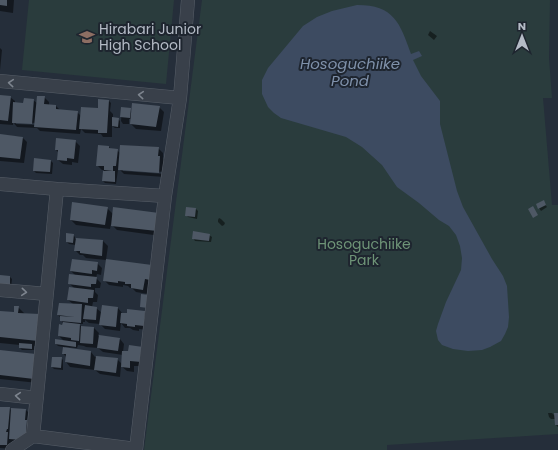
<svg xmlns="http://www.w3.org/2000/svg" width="558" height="450" viewBox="0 0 558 450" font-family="Poppins,sans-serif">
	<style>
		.park { fill: #2a3c3d }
		.water { fill: #3d4b61 }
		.shadow { fill: #0007; fill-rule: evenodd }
		.building { fill: #4e5865 }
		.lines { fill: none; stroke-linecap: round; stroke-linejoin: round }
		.minor-casing { stroke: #575e68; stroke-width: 14 }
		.minor { stroke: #39404a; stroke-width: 13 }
		.oneway { stroke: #7d848e }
		.labels { text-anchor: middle; stroke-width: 4; stroke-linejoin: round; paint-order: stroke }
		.poi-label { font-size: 14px; fill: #b4bbc6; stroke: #1e252f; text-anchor: start }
		.park-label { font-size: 14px; fill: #6e9477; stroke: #1e252f }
		.water-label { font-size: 15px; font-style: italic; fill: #7f91aa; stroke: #1e252f }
	</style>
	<rect width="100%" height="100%" fill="#252e3a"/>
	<path class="park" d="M29,0H174L166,84L22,70Z
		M202,0H550L549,58L552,98H543L552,205H558V434L387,445V450H144Z"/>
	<path class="water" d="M357,5C394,5 400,23 411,54L419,51L422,56L413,60L421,76L440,101V124L457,191L463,207L492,259L503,276L507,286L509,317L508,327L505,334L501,341L490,347L482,350L468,351L453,349L442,345L438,340L436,331L438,324L446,302L461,270L462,258L460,246L456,235L449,226L439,220L419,203L397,187L382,165L362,147L346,137L281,118L274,113L268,107L262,94V80L268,68L303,26L317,17L332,11Z"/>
	<path class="shadow" d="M0,0H14L13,13L0,11Z
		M430,31L437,36L434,40L428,35Z
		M0,48L2,50L0,70Z
		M0,96L10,97L15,101V103L24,104L33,100L37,103L44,97L49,102V105L56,106L60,110L77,112L81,116L99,109L109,101L111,103L110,111L113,114V118L118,119L120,121V128H115L112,126V137H103L101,134L85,133L81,129L80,134L40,131L37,128L17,127L13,122V125L0,124ZM16,122L37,123V125L16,124Z
		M159,107L164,112L161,131L136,129L131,124L132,119H129V124H123L121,121L122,109H130L132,112Z
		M0,135L22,137L27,142L24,163L0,161Z
		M75,141L80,146L78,163L72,162V165L63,164L58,160L59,153L56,150Z
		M109,147L112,150H117L120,153L158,148L163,153V159L165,161L164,172L123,169V171L164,174V177L124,174L120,170H118L116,184L105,183L103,181L104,170H102L97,165Z
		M51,161L53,163L52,174L36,173L34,171Z
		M543,202L547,207L541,211L537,205Z
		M107,208L113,214H159L161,236L117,230L111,224L110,229L76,225L71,220Z
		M196,209L198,211L197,219L188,217L186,215Z
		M219,218L221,219L225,223L224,225L222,226L218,222V220Z
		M73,235L75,237V239L103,241L108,246L106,260L86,258L83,255H80L75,250L76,245L69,244L67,242Z
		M209,235L212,237L211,242L195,241L193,238Z
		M97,263L102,268L101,275L97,274L96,278L101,283L100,288H95V292L98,295L97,302H93L92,307L96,308L102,313L118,308L122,313V314L145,312L149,317L148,330L139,329V331L133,330L130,328H125L121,323L120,331L105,329L100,324L89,323L85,320V322H83V324H79L82,327L94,328L99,333L98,336L120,339L124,344L123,352L129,353L146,366H134V372L127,371L121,366L120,377L100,374L95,370L70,367L66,362V357L63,353L64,347L58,346L56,344L64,341L59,336L63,323L61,320V318L58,315L73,304L68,300L74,288L69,283L76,276L71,271ZM78,345L84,346L86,347L98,348L103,352L123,355L122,364L117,359L95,357L91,352L65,349V347L77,348Z
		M151,266L148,294L136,292L132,288H130L128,286L123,285V287L109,285L104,280Z
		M10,277L12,279L11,288L2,287Z
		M18,307L25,314L44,347L34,346V350H22L20,348V345L0,343V345V312L15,313Z
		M0,351L38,383L0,379Z
		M61,358L63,360V370L54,369L52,367Z
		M9,408L12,411L26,410L28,412L27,421L32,425L31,438L14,444L12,441L11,449L0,448V416Z
		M548,413H552L556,417L558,414V427L556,425V419H551L549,417Z"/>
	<path class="building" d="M0,0H7V6L0,5Z
		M0,95L11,96L8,121L0,120Z
		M37,96H45L44,104L56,105V109L78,111L76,130L34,127Z
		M24,98L34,99L32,124L12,123L13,102L23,103Z
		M98,99L109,100L107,133H98V130L79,129L81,107L98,108Z
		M132,103L160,106L156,127L130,124Z
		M121,107L131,108L130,118L120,117Z
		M112,117L119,118L118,127L112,126Z
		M0,134L23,137L20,159L0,157Z
		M56,138L76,140L74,159L67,158V161L57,160L58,150H55Z
		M98,145L109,146V148L118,149L116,166H113V171L104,170V166H96Z
		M120,145L159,147L158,156H160L159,173L118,170Z
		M34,158L51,160L50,172L33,171Z
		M103,171H115V182L102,181Z
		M544,200L546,205L538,209L536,204Z
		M72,202L108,207L105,225L70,220Z
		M533,206L538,215L533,218L528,209Z
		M113,207L159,213L157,231L111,226Z
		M186,207L196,208L195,217L185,216Z
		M193,231L210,234L209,241L192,239Z
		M66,233L74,234L73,243L66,242Z
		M76,238L103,240L102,256L80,253V251H74Z
		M72,259L98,262L97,271L92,270V274L70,271Z
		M106,259L152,265L150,280L145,279L143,290L131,288V284H125V282L118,281V283L103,281Z
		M69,274L97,277L96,284H91V287L68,284Z
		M0,275L10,276V286L0,285Z
		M69,287L94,290L93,298H88V303L67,300Z
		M141,294L150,295L148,308L140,307Z
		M59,303L82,304L81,323L60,321V316L75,317L57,315Z
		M85,305L97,307L96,320L83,319Z
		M102,305L118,307L116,327L99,325Z
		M14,306H19L18,313L40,314L38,341L0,337V311L14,312Z
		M127,309L145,311L144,326L135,325V327L127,326V324L120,323L121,313H127Z
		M63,322L80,324L79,341L71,340V338L58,336L59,324L62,325Z
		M81,326L94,327L93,344L80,343Z
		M99,335L120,338L118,351L97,348Z
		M55,339L76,342V347L55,344Z
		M19,343L32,344V349L19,348Z
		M129,345L143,347L141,362L130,361V368L121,367L122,351H128Z
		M63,347L91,351L90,366L65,362L66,354H62Z
		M0,350L36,354L34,379L0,375Z
		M96,356L118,358L116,373L94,370Z
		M52,357H62L61,368L51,367Z
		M0,407H10L8,429H7L6,432H8L7,445H0Z
		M11,408L26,409L25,420H27L26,434H24V438L22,440L9,439Z
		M554,413H558V425H555Z"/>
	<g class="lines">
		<defs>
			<path id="minor" d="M0,81L180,98
				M0,184L57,189L165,196
				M0,290L47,294
				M0,394L37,398
				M33,436L136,449
				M12,450L33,436L57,189
				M136,450L165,196L180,98L188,0"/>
		</defs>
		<use href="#minor" class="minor-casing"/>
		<use href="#minor" class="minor"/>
	</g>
	<defs><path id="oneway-chevron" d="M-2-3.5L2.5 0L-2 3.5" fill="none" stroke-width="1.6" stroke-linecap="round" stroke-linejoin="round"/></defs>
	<g class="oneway">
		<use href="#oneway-chevron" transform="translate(11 83) rotate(-175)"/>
		<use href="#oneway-chevron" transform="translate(141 95) rotate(-175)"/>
		<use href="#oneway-chevron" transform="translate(24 292) rotate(5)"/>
		<use href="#oneway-chevron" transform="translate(18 396) rotate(-175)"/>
	</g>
	<defs>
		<symbol id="school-bare" viewBox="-9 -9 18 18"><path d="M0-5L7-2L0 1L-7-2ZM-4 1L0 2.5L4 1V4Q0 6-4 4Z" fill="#8d6e63" stroke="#1e252f" stroke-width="2.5" paint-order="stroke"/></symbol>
	</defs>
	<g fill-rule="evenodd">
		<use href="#school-bare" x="76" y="26" width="22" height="22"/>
	</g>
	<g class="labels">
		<g class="poi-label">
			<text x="99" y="34">Hirabari Junior<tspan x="99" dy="16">High School</tspan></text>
		</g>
		<g class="park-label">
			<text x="364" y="249">Hosoguchiike<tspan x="364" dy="16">Park</tspan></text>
		</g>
		<g class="water-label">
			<text x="350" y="69">Hosoguchiike<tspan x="350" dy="17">Pond</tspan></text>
		</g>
	</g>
	<g transform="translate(522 36)" stroke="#1e252f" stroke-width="3" paint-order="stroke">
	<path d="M0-3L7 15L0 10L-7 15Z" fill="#b4bbc6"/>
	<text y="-6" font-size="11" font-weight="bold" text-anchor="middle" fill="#b4bbc6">N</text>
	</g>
</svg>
